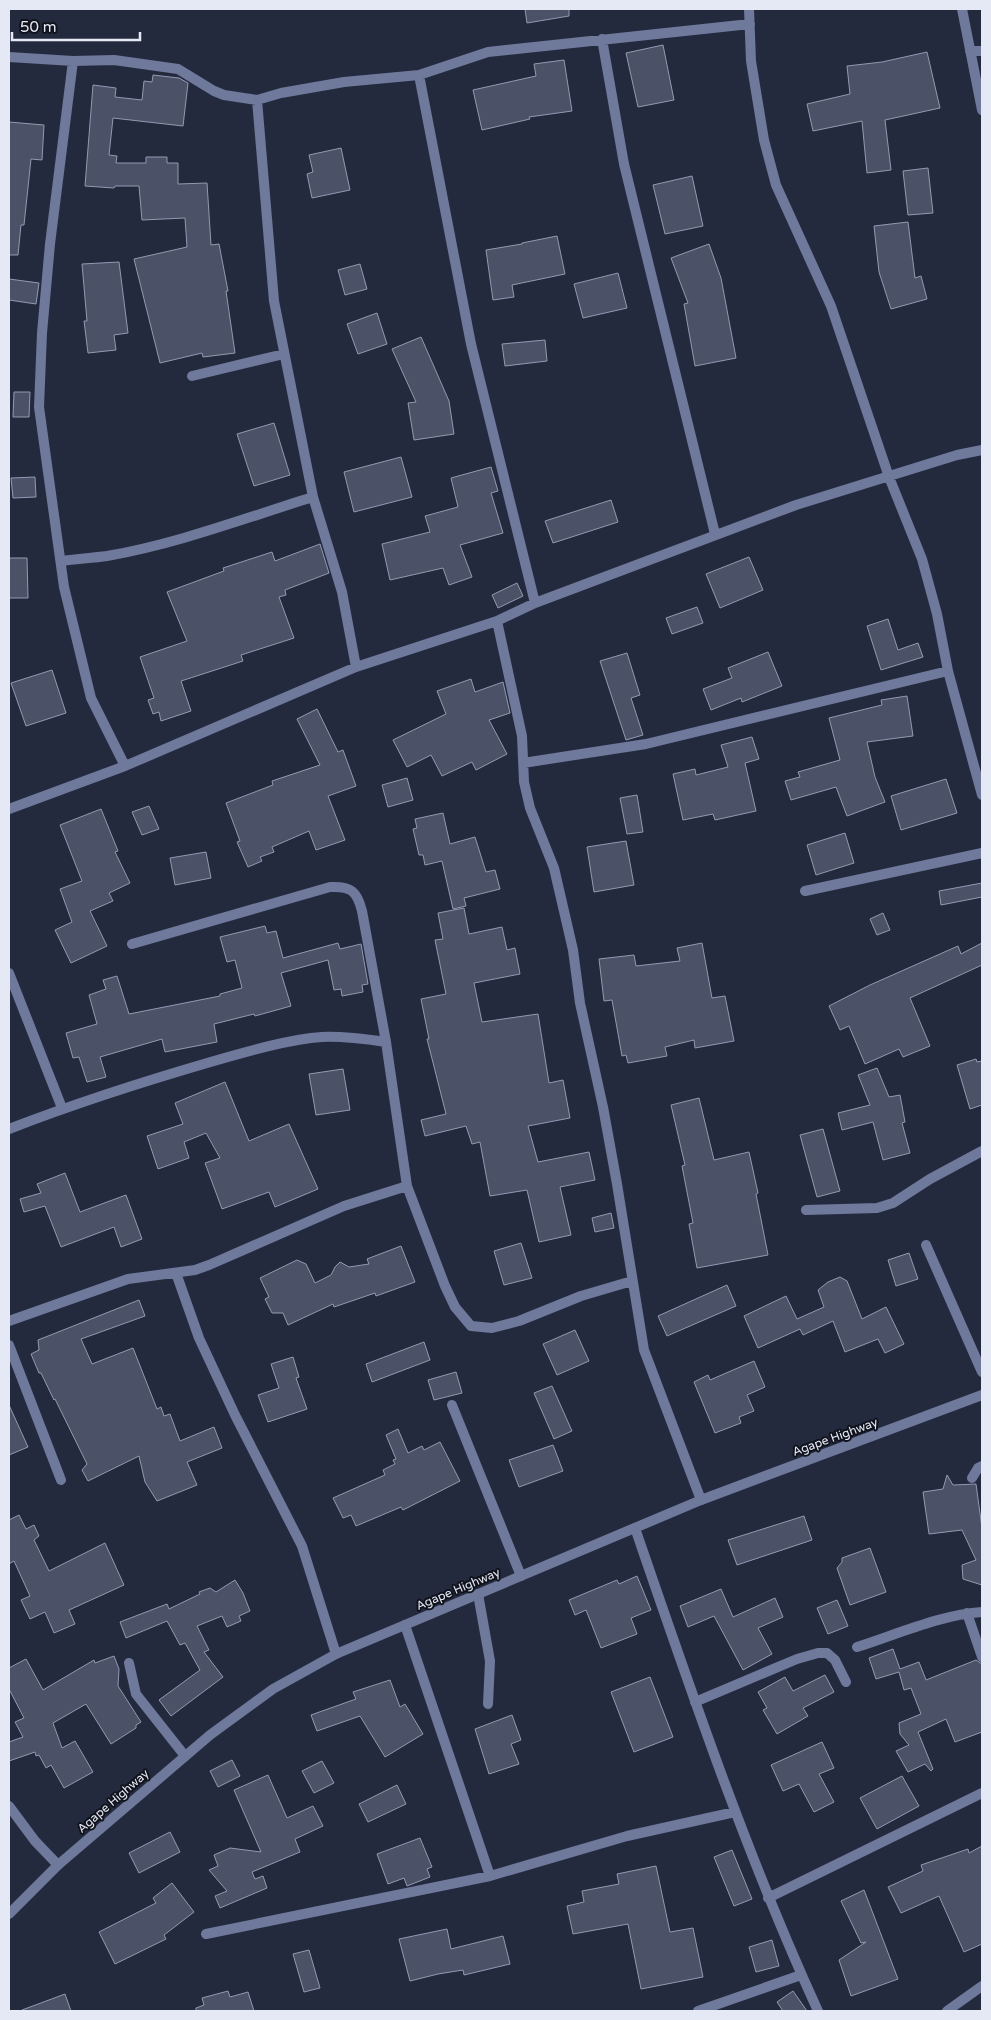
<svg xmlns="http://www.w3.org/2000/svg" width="991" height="2020" viewBox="0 0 991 2020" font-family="'Varela Round',sans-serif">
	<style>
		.building { fill: #4b5268; stroke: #929ab2 }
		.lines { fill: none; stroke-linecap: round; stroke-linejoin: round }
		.service { stroke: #6e799c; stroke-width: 10 }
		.minor { stroke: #6e799c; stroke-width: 10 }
		.tertiary { stroke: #6e799c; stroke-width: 10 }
		.labels { text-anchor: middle; stroke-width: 4; stroke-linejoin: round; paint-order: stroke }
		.street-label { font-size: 12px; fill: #e5e9f6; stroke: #11131c }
	</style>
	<rect width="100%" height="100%" fill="#242a3e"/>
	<path class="building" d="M525,9H569V16L527,23Z
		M663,45L674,100L638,107L626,53Z
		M927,52L940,108L885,120L891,170L867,173L862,121L813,131L807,104L850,94L847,66L882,62Z
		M564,60L572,111L529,117L530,119L482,130L473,90L536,76L534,64Z
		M153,75L179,78L188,83L183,126L113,118L109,155L117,156L116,163H146V157H167V163H178V184L207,183L211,245L219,244L228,291H226L235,353L203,357L202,353L160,363L134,259L187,247L185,218L142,220L139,186H115L114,188L85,186L93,85L116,88L115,97L142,100L144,81L152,82Z
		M9,122L44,125L42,160L31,159L24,225H21L18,255H9Z
		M341,148L350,190L312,198L307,174L313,172L309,155Z
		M928,168L933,213L908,215L903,171Z
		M692,176L703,226L665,234L653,185Z
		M908,222L915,278L921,276L927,299L891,309L879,272L874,226Z
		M557,236L565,274L512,285L514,297L493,300L486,250L522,244V243Z
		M709,244L721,278L736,358L695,366L684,304L688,303L671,258Z
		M119,262L128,333L114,335L116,350L88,353L84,321H87L82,264Z
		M360,264L367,289L345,295L338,270Z
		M618,273L627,308L583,318L574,284Z
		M9,279L39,283L36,304L9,300Z
		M377,313L387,344L358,354L347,324Z
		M421,337L449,401L454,434L414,440L408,403L416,402L392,349Z
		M545,340L547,361L505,366L502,344Z
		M14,392H30L29,417H13Z
		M274,423L290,475L254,486L237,434Z
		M401,457L412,497L354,512L344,472Z
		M491,467L498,491L491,493L503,533L460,545L472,577L449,585L443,568L390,580L382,544L430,532L425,516L458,507L451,478Z
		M35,477L36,497L13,498L11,478Z
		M611,500L618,522L553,543L545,521Z
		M320,544L329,573L285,590L286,595L279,597L294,638L241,655L243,661L181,681L191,711L161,721L159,712L153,714L148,700L154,698L140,657L187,641L167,592L224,571L223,568L272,552L275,561Z
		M749,557L763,590L720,608L706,574Z
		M9,558H27L28,598H9Z
		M517,583L523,596L498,608L492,595Z
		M697,607L703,623L672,634L666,618Z
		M888,619L898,650L918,643L923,657L881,670L867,626Z
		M768,652L782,686L742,702L741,698L711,710L703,689L732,678L728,668Z
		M627,653L640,695L631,698L643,735L626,740L600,661Z
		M52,670L66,713L26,726L11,683Z
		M471,679L475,692L503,682L510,713L489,720L507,754L476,770L472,762L442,776L431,755L407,767L393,740L446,714L437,691Z
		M907,696L913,736L867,742L875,777L885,802L847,816L836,787L791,800L785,781L800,777L798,772L840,760L829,718L882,705L881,700Z
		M317,709L338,752L343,750L356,786L328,796L345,840L316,850L309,831L272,847L274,852L260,857L262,861L248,867L237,842L240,841L226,803L273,785L272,781L320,765L297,719Z
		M752,737L759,759L745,763L756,811L715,820L713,814L683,820L673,774L695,769L696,775L728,767L721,745Z
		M407,778L413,800L388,807L382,785Z
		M946,779L957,813L901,830L891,796Z
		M637,795L643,832L627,834L620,798Z
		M149,806L159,829L142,835L132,812Z
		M101,809L118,851L115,852L130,883L109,893L113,901L90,911L107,946L71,963L55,930L72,922L60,889L82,881L60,825Z
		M443,813L450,844L475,837L486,872L495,870L500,889L464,898L466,906L453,909L442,861L425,865L423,855H419L413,829L417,828L415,819Z
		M845,833L854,863L816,875L807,845Z
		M626,841L634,885L594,892L587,847Z
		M206,852L211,878L175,885L170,858Z
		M982,883V897L941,905L939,891Z
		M464,908L469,934L502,927L507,950L515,948L520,974L474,983L482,1022L538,1014L549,1083L563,1080L570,1118L528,1126L538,1162L589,1152L595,1180L560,1187L571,1235L539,1242L527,1190L490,1196L480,1142L472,1144L466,1126L425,1136L421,1120L446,1114L427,1039H429L421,999L446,994L435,940L443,939L438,913Z
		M883,913L890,930L877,935L870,919Z
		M265,926L267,933L276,931L283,958L338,943L340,949L361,944L368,984L362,985L363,992L342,996L341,989L334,990L328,960L281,973L291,1006L255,1016L254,1014L214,1024L217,1042L165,1052L162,1039L100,1057L106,1077L87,1082L79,1057L73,1058L66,1033L97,1024L89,995L106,989L103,980L117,976L129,1014L220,996V994L242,988L235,960L227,962L220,937Z
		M702,943L712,998L725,996L734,1041L695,1048L694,1040L665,1047L667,1056L628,1063L626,1055L622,1056L612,1000L604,1001L599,959L634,955L636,966L680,961L677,948Z
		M982,943V965L910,998L930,1046L903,1057L899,1049L865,1064L849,1026L840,1030L829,1006L870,985L958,946L961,954Z
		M976,1059L977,1062L982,1061V1105L970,1109L957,1065Z
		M877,1068L889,1097L900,1095L905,1122L902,1123L910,1153L883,1160L873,1122L842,1130L838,1113L870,1105L858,1075Z
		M343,1069L350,1110L316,1115L309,1074Z
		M225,1082L249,1141L289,1124L318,1189L275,1207L269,1192L222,1209L205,1163L220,1158L206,1133L184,1142L189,1158L158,1169L147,1136L183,1124L175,1103Z
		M699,1098L714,1160L749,1152L758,1193L756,1194L768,1255L697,1268L689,1224L693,1223L682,1166L685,1165L671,1105Z
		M823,1129L840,1191L817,1197L800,1135Z
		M65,1173L80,1212L126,1195L142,1239L121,1247L114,1227L61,1247L45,1206L24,1212L20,1199L41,1193L37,1184Z
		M611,1213L614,1228L595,1232L592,1218Z
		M521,1243L532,1278L504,1285L494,1251Z
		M401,1246L415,1282L376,1296L375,1293L334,1307L333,1304L288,1325L283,1313H272L265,1299L269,1297L260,1278L297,1260L306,1264L315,1283L331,1275L335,1267L340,1262L349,1267L369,1264L367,1259Z
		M909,1253L918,1279L896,1286L888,1260Z
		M840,1277L847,1281L862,1319L886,1307L904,1344L885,1353L878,1339L845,1352L833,1321L803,1335L800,1329L758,1348L744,1316L786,1296L797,1319L824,1307L818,1290L828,1282Z
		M727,1285L736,1306L667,1336L658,1316Z
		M139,1300L145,1316L81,1339L92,1364L133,1348L157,1409L161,1407L164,1416L170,1414L180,1441L214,1427L222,1448L187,1462L197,1485L157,1501L145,1482L139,1456L88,1481L82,1470L87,1464L55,1399L54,1400L41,1373H39L31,1354L39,1350L38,1340Z
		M575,1330L589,1361L557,1375L543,1344Z
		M424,1342L430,1360L372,1382L366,1364Z
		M293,1357L299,1377L296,1378L307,1409L268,1422L258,1395L279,1388L271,1364Z
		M754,1361L765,1387L747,1395L754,1411L739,1417L741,1423L715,1433L694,1382L708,1375L710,1380Z
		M456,1372L462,1393L434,1400L428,1380Z
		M552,1386L572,1431L554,1439L534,1393Z
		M9,1405L28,1447L9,1455Z
		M398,1429L408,1453L422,1446L424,1450L440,1442L460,1481L403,1510L401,1507L356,1526L351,1515L343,1518L333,1498L385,1475L383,1470L395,1464L393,1460L396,1459L386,1435Z
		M553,1445L563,1471L519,1487L509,1460Z
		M947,1475L953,1485L976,1484L982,1528V1585L963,1579L962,1565L976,1560L962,1530L929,1534L923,1492L943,1489Z
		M19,1515L26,1529L34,1525L39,1536L34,1540L49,1571L105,1543L124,1585L69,1610L75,1624L54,1633L45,1612L30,1619L21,1600L30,1596L14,1561L9,1564V1520Z
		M804,1516L812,1540L737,1565L728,1540Z
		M870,1548L886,1592L850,1605L837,1568L842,1562V1558Z
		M637,1576L651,1610L631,1618L637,1634L601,1648L586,1610L575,1615L569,1600L617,1580L619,1584Z
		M235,1580L243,1593L250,1611L239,1616L241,1621L227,1627L222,1616L197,1626L209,1650L204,1652L223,1677L171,1716L159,1700L200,1670L185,1643L180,1645L167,1621L126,1638L120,1622L167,1604L169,1609L200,1594L199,1592L210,1588L216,1592Z
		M721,1589L733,1617L775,1598L783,1617L758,1628L772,1654L743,1670L714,1616L688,1627L680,1606Z
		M837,1600L848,1626L828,1634L817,1608Z
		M893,1649L900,1669L919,1662L926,1680L976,1660L982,1664V1732L955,1742L946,1719L918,1732L933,1769L931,1771L925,1764L908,1772L896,1751L909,1745L900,1734L899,1723L921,1714L911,1688L904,1690L899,1672L876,1679L869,1658Z
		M114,1656L119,1669L118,1686L141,1722L136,1725V1728L111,1744L86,1704L53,1723L62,1748L75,1741L93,1772L64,1788L51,1765L46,1768L39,1755L36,1756L35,1752L9,1761V1742L23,1737L15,1722L24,1718L9,1689V1668L26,1659L43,1690L94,1660L95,1663Z
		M825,1675L834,1692L803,1708L808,1716L777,1734L763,1710L767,1708L758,1692L785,1677L793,1691Z
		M650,1677L673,1737L634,1752L611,1692Z
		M390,1680L400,1707L405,1704L423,1734L385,1757L360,1716L317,1731L311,1715L356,1699L353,1692Z
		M512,1715L521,1740L511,1744L519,1764L489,1774L475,1729Z
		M822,1742L834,1768L819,1774L834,1802L814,1812L799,1784L783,1791L771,1765Z
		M232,1760L240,1776L218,1787L210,1771Z
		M322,1761L334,1783L314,1793L302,1771Z
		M268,1775L287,1818L313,1806L323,1826L295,1839L300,1852L252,1872L255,1879L263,1876L267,1888L220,1908L215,1896L227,1891L209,1870L218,1866L214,1855L230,1848L261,1852L234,1790Z
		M902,1776L919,1806L877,1829L860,1798Z
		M397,1785L406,1804L368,1822L359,1804Z
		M170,1832L180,1852L139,1873L129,1853Z
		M420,1838L432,1867L427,1869L430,1877L407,1886L404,1878L388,1884L377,1854Z
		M982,1846V1944L964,1952L939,1896L901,1913L888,1887L923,1871L921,1865L968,1849L969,1853Z
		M732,1850L752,1899L734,1906L714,1857Z
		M656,1866L670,1932L693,1928L703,1977L641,1989L628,1924L573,1934L567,1906L584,1902L582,1891L619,1884L617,1874Z
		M172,1883L194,1912L164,1935L166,1939L115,1964L99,1932L156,1903L153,1898Z
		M864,1890L898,1979L851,1996L839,1960L866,1942L861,1943L841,1901Z
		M447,1929L451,1949L503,1936L510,1964L464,1975L463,1970L438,1974L410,1981L399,1939Z
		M772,1940L779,1966L756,1972L749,1947Z
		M309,1950L320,1988L304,1992L293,1954Z
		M228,1991L230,1997L248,1992L254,2011H196V2008L204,2005L202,1998Z
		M793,1991L807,2011H783L777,2002Z
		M65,1994L71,2011H22V2010Z"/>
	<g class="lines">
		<path class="service" d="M926,1245L982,1372
			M972,1478L978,1468L982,1466
			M478,1594L490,1661L488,1704
			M129,1663L136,1694L185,1756
			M695,1702L797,1659L818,1653H827L835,1660L846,1682"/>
		<path class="minor" d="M749,9L751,61L764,140L776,185L831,306L889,477L922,559L937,614L948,671L982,795
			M962,9L982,110
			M602,39L624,164L715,534
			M970,51H982
			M9,57L73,61L114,60L178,69L214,91L224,95L257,100L281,93L344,82L419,75L488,52L750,24
			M73,61L50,244L42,333L39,407L64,587L91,698L125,766
			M419,75L471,344L535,603
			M257,100L274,301L313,497L342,592L356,667
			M192,376L284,354
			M61,561C76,559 92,558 107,556C177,544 245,518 313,497
			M497,621L522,736L524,782L530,808L554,868L573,950L580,1003L603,1107L617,1184L644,1350L701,1500
			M523,763L646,744L948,671
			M9,809L125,766L356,667L497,621L535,603L796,505L957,455L982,450
			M805,891L982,853
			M132,944L330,887C351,886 357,891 362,911L386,1042L407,1186L445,1286L455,1307L471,1326L492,1328L519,1321L581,1296L632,1281
			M9,973L62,1108
			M9,1129C76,1103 145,1081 214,1061C245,1052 290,1039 322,1037C344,1036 365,1039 386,1042
			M806,1210L877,1208L893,1203L930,1179L982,1151
			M176,1273L199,1338L235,1415L302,1546L336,1654
			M9,1321L128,1279L195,1270L209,1265L344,1206L407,1186
			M9,1345L61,1480
			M452,1405L521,1576
			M635,1528C691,1691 746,1854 818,2011
			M967,1613L982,1657
			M405,1625L490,1876
			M857,1647C895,1635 943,1614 982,1612
			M9,1806L35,1841L58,1865
			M768,1898L982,1793
			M206,1934L490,1876L627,1836L735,1812
			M698,2011L801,1975
			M947,2011L982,1986"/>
		<path class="tertiary" d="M9,1914L58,1865L210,1735L273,1689L336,1654L701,1500L982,1395"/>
	</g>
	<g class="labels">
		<g class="street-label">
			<text transform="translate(835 1437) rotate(-20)" y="4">Agape Highway</text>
			<text transform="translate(458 1589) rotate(-23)" y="4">Agape Highway</text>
			<text transform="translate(113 1801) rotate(-41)" y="4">Agape Highway</text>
		</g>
	</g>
	<rect width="991" height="2020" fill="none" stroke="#e5e9f6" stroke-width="20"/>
	<path d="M12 32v8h128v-8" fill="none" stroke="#e5e9f6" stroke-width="2.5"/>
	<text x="20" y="32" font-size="15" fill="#e5e9f6" stroke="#11131c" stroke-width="4" paint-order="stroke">50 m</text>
</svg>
